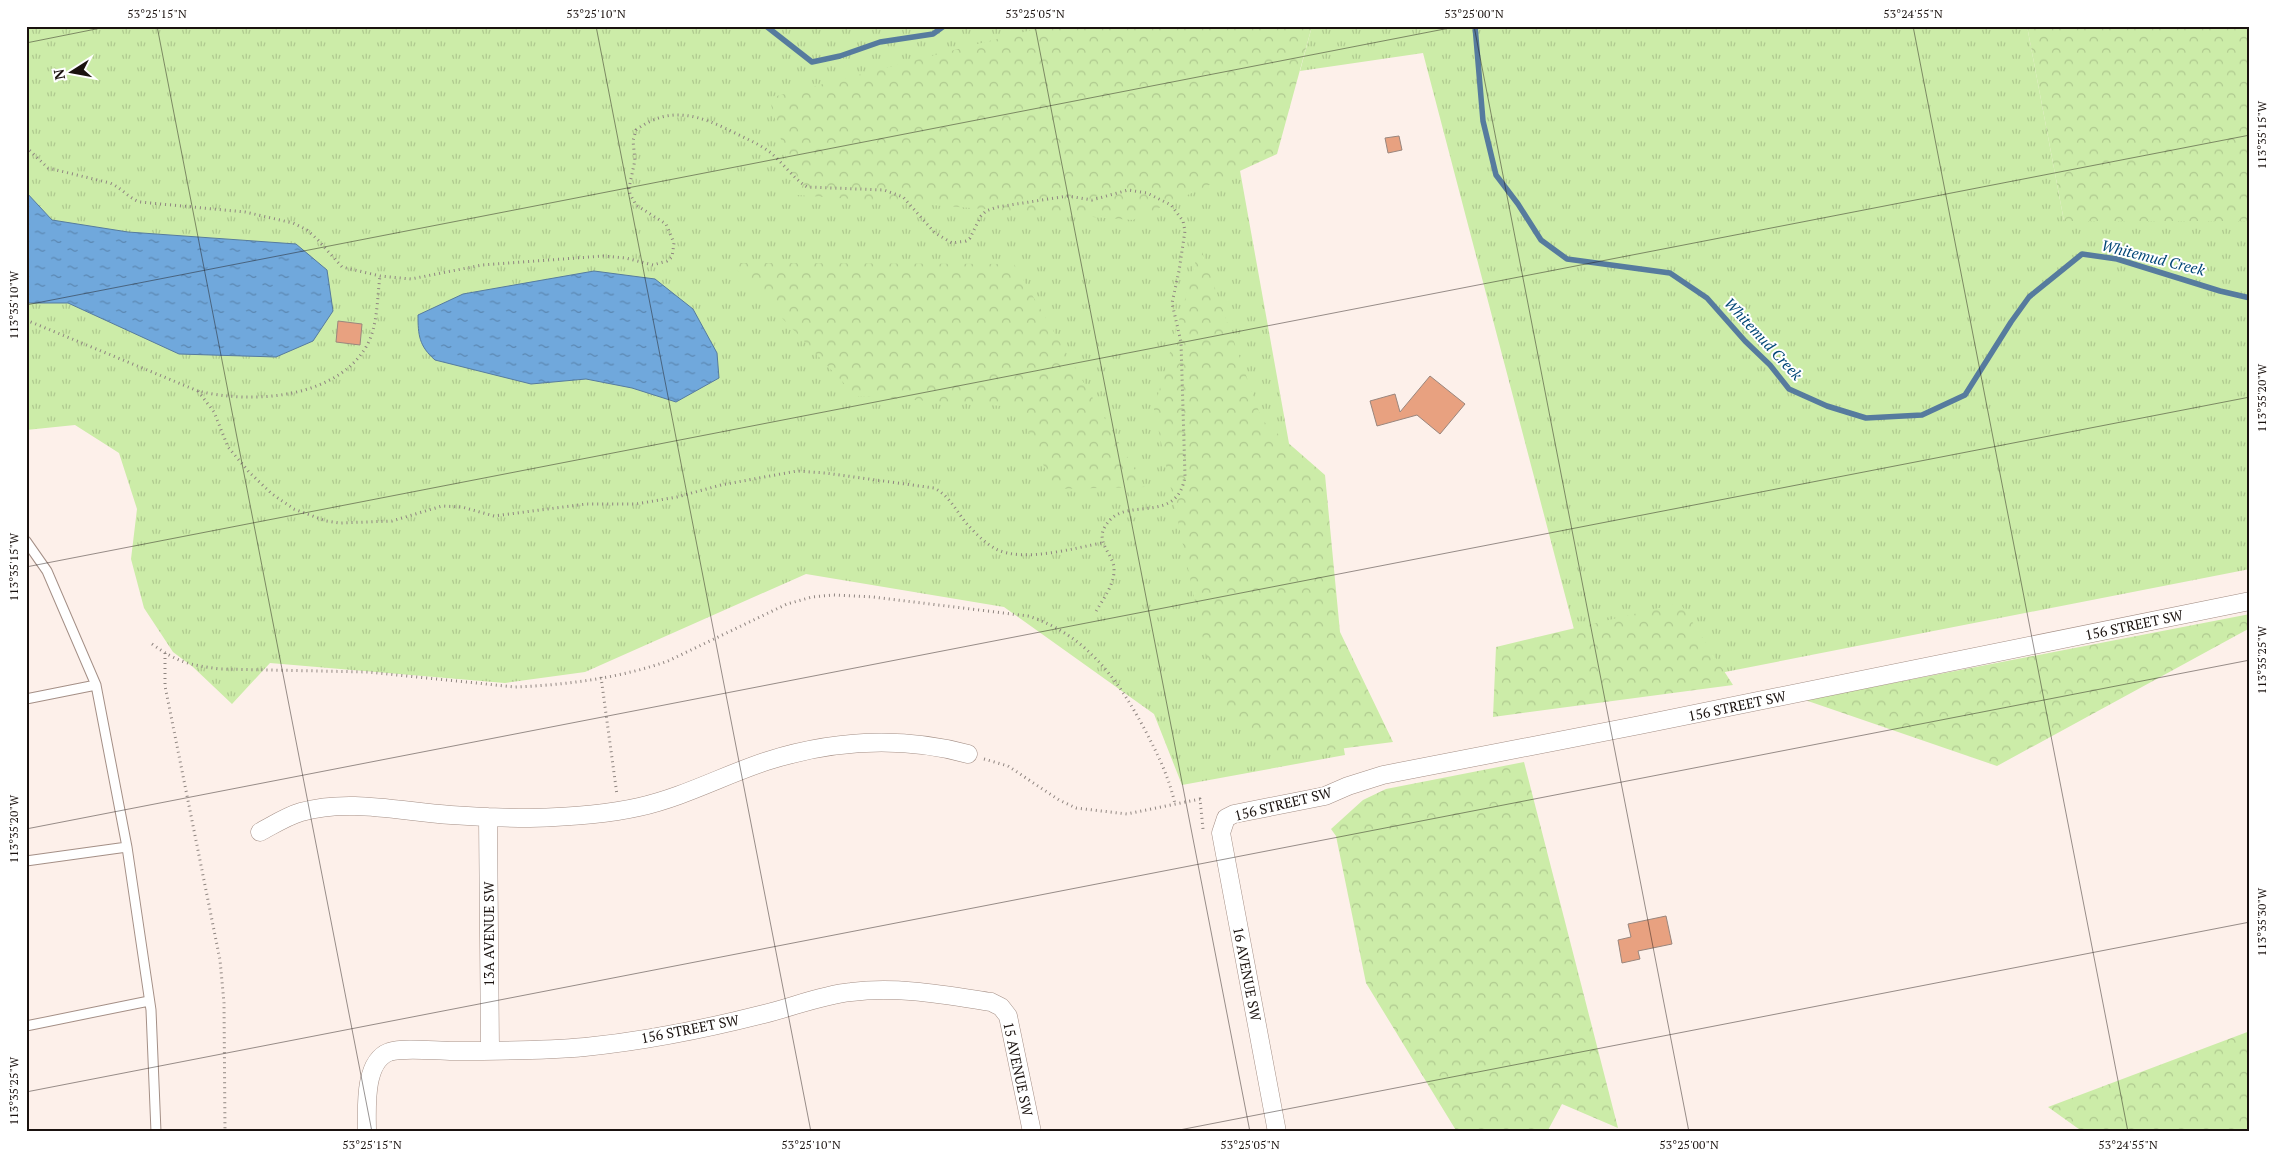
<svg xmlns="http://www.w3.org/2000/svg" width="2276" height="1158" viewBox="0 0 2276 1158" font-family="'PT Serif',serif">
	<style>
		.grass { fill: url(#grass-tufts) }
		.forest { fill: url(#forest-crowns) }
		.water { fill: url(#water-ripples); stroke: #567b9e }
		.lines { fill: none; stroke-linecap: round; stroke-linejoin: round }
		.stream { stroke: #567b9e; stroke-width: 5.5 }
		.building { fill: #e8a180; stroke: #9a867d }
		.lane-casing { stroke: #a48f86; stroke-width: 11 }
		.street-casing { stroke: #a48f86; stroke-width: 19 }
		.path { stroke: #8f8580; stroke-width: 3; stroke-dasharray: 1 4; stroke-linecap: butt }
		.lane { stroke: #fff; stroke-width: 9 }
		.street { stroke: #fff; stroke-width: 18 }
		.ticks { fill: none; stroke: #1a120f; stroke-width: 1; stroke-opacity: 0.45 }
		.labels { text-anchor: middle; stroke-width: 4; stroke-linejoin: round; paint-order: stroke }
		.street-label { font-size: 14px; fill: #1a120f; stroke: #fff }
		.water-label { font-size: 15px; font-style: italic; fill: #014676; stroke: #fff }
		.neatline { fill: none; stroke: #1a120f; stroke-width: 2 }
		.ticks-label { font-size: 12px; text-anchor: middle; fill: #1a120f }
	</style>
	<defs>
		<pattern id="grass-tufts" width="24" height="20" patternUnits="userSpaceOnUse" patternTransform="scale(1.25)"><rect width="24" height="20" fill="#cceca8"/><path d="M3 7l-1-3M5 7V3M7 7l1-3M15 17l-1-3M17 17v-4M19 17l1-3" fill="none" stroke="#afc98f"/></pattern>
		<pattern id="forest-crowns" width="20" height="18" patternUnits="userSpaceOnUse" patternTransform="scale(1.25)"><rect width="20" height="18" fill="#cceca8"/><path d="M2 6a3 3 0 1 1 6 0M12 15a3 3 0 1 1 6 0" fill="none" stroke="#afc98f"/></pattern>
		<pattern id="water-ripples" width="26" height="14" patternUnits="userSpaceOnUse" patternTransform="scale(1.25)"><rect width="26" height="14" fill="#70a8dc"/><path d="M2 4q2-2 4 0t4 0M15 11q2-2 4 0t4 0" fill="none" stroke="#5b87b1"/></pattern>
	</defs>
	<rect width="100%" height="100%" fill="#fdf0ea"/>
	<path class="grass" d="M26,26H1214L1345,755L1182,785L1154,714L1004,607L806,574L585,672L505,683L270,663L232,704L193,667L173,652L144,608L131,559L137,509L119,453L75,425L26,430Z
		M1312,26H2027L2064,221H2250V569L1592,698L1423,53L1300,71Z"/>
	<path class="forest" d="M1047,26H1312L1277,154L1133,220L797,195L769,98Z
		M2027,26H2250V221H2064Z
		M1200,246L1262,420L1325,475L1340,632L1393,742L1276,757L1218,709L1154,409Z
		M730,263L1014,264L1145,487L1054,489L1018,407L856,396Z
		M1680,603L1733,685L1493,717L1496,647Z
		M2250,614V628L1997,766L1805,700Z
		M1524,762L1618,1128L1562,1104L1547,1132H1457L1366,983L1336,836L1331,829L1363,800L1386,789Z
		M2250,1031V1132H2083L2048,1107Z"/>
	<path class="water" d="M26,192L52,220L128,232L296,244L327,270L333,311L313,341L276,357L179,354L68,303H26Z
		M594,271L655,279L693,309L717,353L719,378L676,402L632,388L586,379L531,384L435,360C419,346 418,335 418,315L463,294Z"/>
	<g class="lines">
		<path class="stream" d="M766,26L812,62L840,56L880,42L933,34L944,26
			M1475,26L1483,121L1496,175L1518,204L1541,240L1567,259L1670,273L1707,298L1745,341L1770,365L1789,389L1827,406L1866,418L1922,415L1965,395L2011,322L2029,297L2082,254L2117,259L2220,291L2250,298"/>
	</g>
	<path class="building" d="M1399,136L1402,150L1388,153L1385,138Z
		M338,321L362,324L360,345L336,342Z
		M1430,376L1465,404L1440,434L1417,415L1377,426L1370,401L1395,394L1400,412Z
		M1666,916L1672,944L1638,951L1640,959L1622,963L1618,940L1631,937L1628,924Z"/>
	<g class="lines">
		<defs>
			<path id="lane" d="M26,541L47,571L96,685L127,847L151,1010L156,1132
				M26,699L96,685
				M26,861L127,847
				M26,1026L149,1001"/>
			<path id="street" d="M488,817L490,1051
				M260,832C273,825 287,816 301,812C350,798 402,812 451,815C477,817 504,818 530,818C567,817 604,815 639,807C684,797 724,775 767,761C834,740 901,736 968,754
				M367,1132C367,1110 363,1062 389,1052C404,1047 435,1051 453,1051C497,1051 541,1051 585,1047C645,1041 705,1029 764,1014C793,1007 821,995 851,992C898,986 945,995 991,1002L1001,1007L1008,1016L1032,1132
				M1277,1132L1221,833L1226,818L1234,814L1325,796L1348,786L1383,775L1640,725L2250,601"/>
		</defs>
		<use href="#lane" class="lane-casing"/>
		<use href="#street" class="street-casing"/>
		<path class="path" d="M26,147L48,168L110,183C122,188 128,198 140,202L245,212L293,223L307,230L318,240L342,267L380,276L411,279L482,265L603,256L626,258L653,265L667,261L672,257L674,243L666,224L636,205L630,194L629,188L635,160L633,141L636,130C671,104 701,116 737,134C749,140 761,145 771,153C784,164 793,178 807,187L884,190L903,197L935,233L952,243L966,241L970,238L981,216L986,211L997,207L1068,196L1092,200L1128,190L1147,193L1171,205L1183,221L1185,231L1179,271L1172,303L1181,342L1185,476C1178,523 1131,499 1111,519C1089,541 1115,552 1114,571C1114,585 1102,601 1095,613
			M26,320L198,391C251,404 335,399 366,347C378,327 377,298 380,276
			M198,391L214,412L228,447L249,472L272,494L294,509L326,521L340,523L392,521L442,506L462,507L494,516L586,504H636L677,497L721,485L797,471L825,473L934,488C950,496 956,511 967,524C975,533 986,544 996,549C1023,563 1074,548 1102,543
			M152,644C177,662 189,665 220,669L368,672L515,687C566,685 620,678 668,661L787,604L812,597L833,595L873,597L1028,616C1085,634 1118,679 1145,730C1158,755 1169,777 1175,804
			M165,653V686L220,960L224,1003L225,1132
			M601,677L617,795
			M984,759L1008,766L1059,800L1076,808L1127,814L1200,799L1203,829"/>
		<use href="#lane" class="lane"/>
		<use href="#street" class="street"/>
	</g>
	<path class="ticks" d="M157,26L372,1132M596,26L811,1132M1035,26L1250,1132M1474,26L1689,1132M1913,26L2128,1132M26,43L111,26M26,305L1460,26M26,567L2250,135M26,829L2250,397M26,1092L2250,660M1169,1132L2250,922"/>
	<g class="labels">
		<g class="street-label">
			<text transform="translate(2134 625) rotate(-12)" y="5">156 STREET SW</text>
			<text transform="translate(1737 706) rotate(-12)" y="5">156 STREET SW</text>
			<text transform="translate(1283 804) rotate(-14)" y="5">156 STREET SW</text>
			<text transform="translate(489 934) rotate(-90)" y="5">13A AVENUE SW</text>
			<text transform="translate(1247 974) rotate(79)" y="5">16 AVENUE SW</text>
			<text transform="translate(690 1029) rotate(-11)" y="5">156 STREET SW</text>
			<text transform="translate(1018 1069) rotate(78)" y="5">15 AVENUE SW</text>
		</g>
		<g class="water-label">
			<text transform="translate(2153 258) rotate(14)" y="5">Whitemud Creek</text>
			<text transform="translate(1763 339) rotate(47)" y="5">Whitemud Creek</text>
		</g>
	</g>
	<rect width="2276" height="1158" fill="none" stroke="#ffffff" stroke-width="55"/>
	<g transform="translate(72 72) rotate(259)" stroke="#ffffff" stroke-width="4" paint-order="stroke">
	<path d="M0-4L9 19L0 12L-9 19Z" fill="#1a120f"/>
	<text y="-8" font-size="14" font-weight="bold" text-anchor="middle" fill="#1a120f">N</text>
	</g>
	<rect x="28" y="28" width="2220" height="1102" class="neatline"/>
	<g class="ticks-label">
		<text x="157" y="18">53°25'15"N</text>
		<text x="596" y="18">53°25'10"N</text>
		<text x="1035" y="18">53°25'05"N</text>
		<text x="1474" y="18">53°25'00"N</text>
		<text x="1913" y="18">53°24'55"N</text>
		<text transform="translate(2262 135) rotate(-90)" y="4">113°35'15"W</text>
		<text transform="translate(14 305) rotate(-90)" y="4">113°35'10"W</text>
		<text transform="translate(2262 398) rotate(-90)" y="4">113°35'20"W</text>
		<text transform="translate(14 567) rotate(-90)" y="4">113°35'15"W</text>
		<text transform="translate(2262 660) rotate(-90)" y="4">113°35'25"W</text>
		<text transform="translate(14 829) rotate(-90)" y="4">113°35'20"W</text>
		<text transform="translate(2262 922) rotate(-90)" y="4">113°35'30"W</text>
		<text transform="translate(14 1091) rotate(-90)" y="4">113°35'25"W</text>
		<text x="372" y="1149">53°25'15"N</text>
		<text x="811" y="1149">53°25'10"N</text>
		<text x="1250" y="1149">53°25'05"N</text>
		<text x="1689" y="1149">53°25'00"N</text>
		<text x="2128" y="1149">53°24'55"N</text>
	</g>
</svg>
